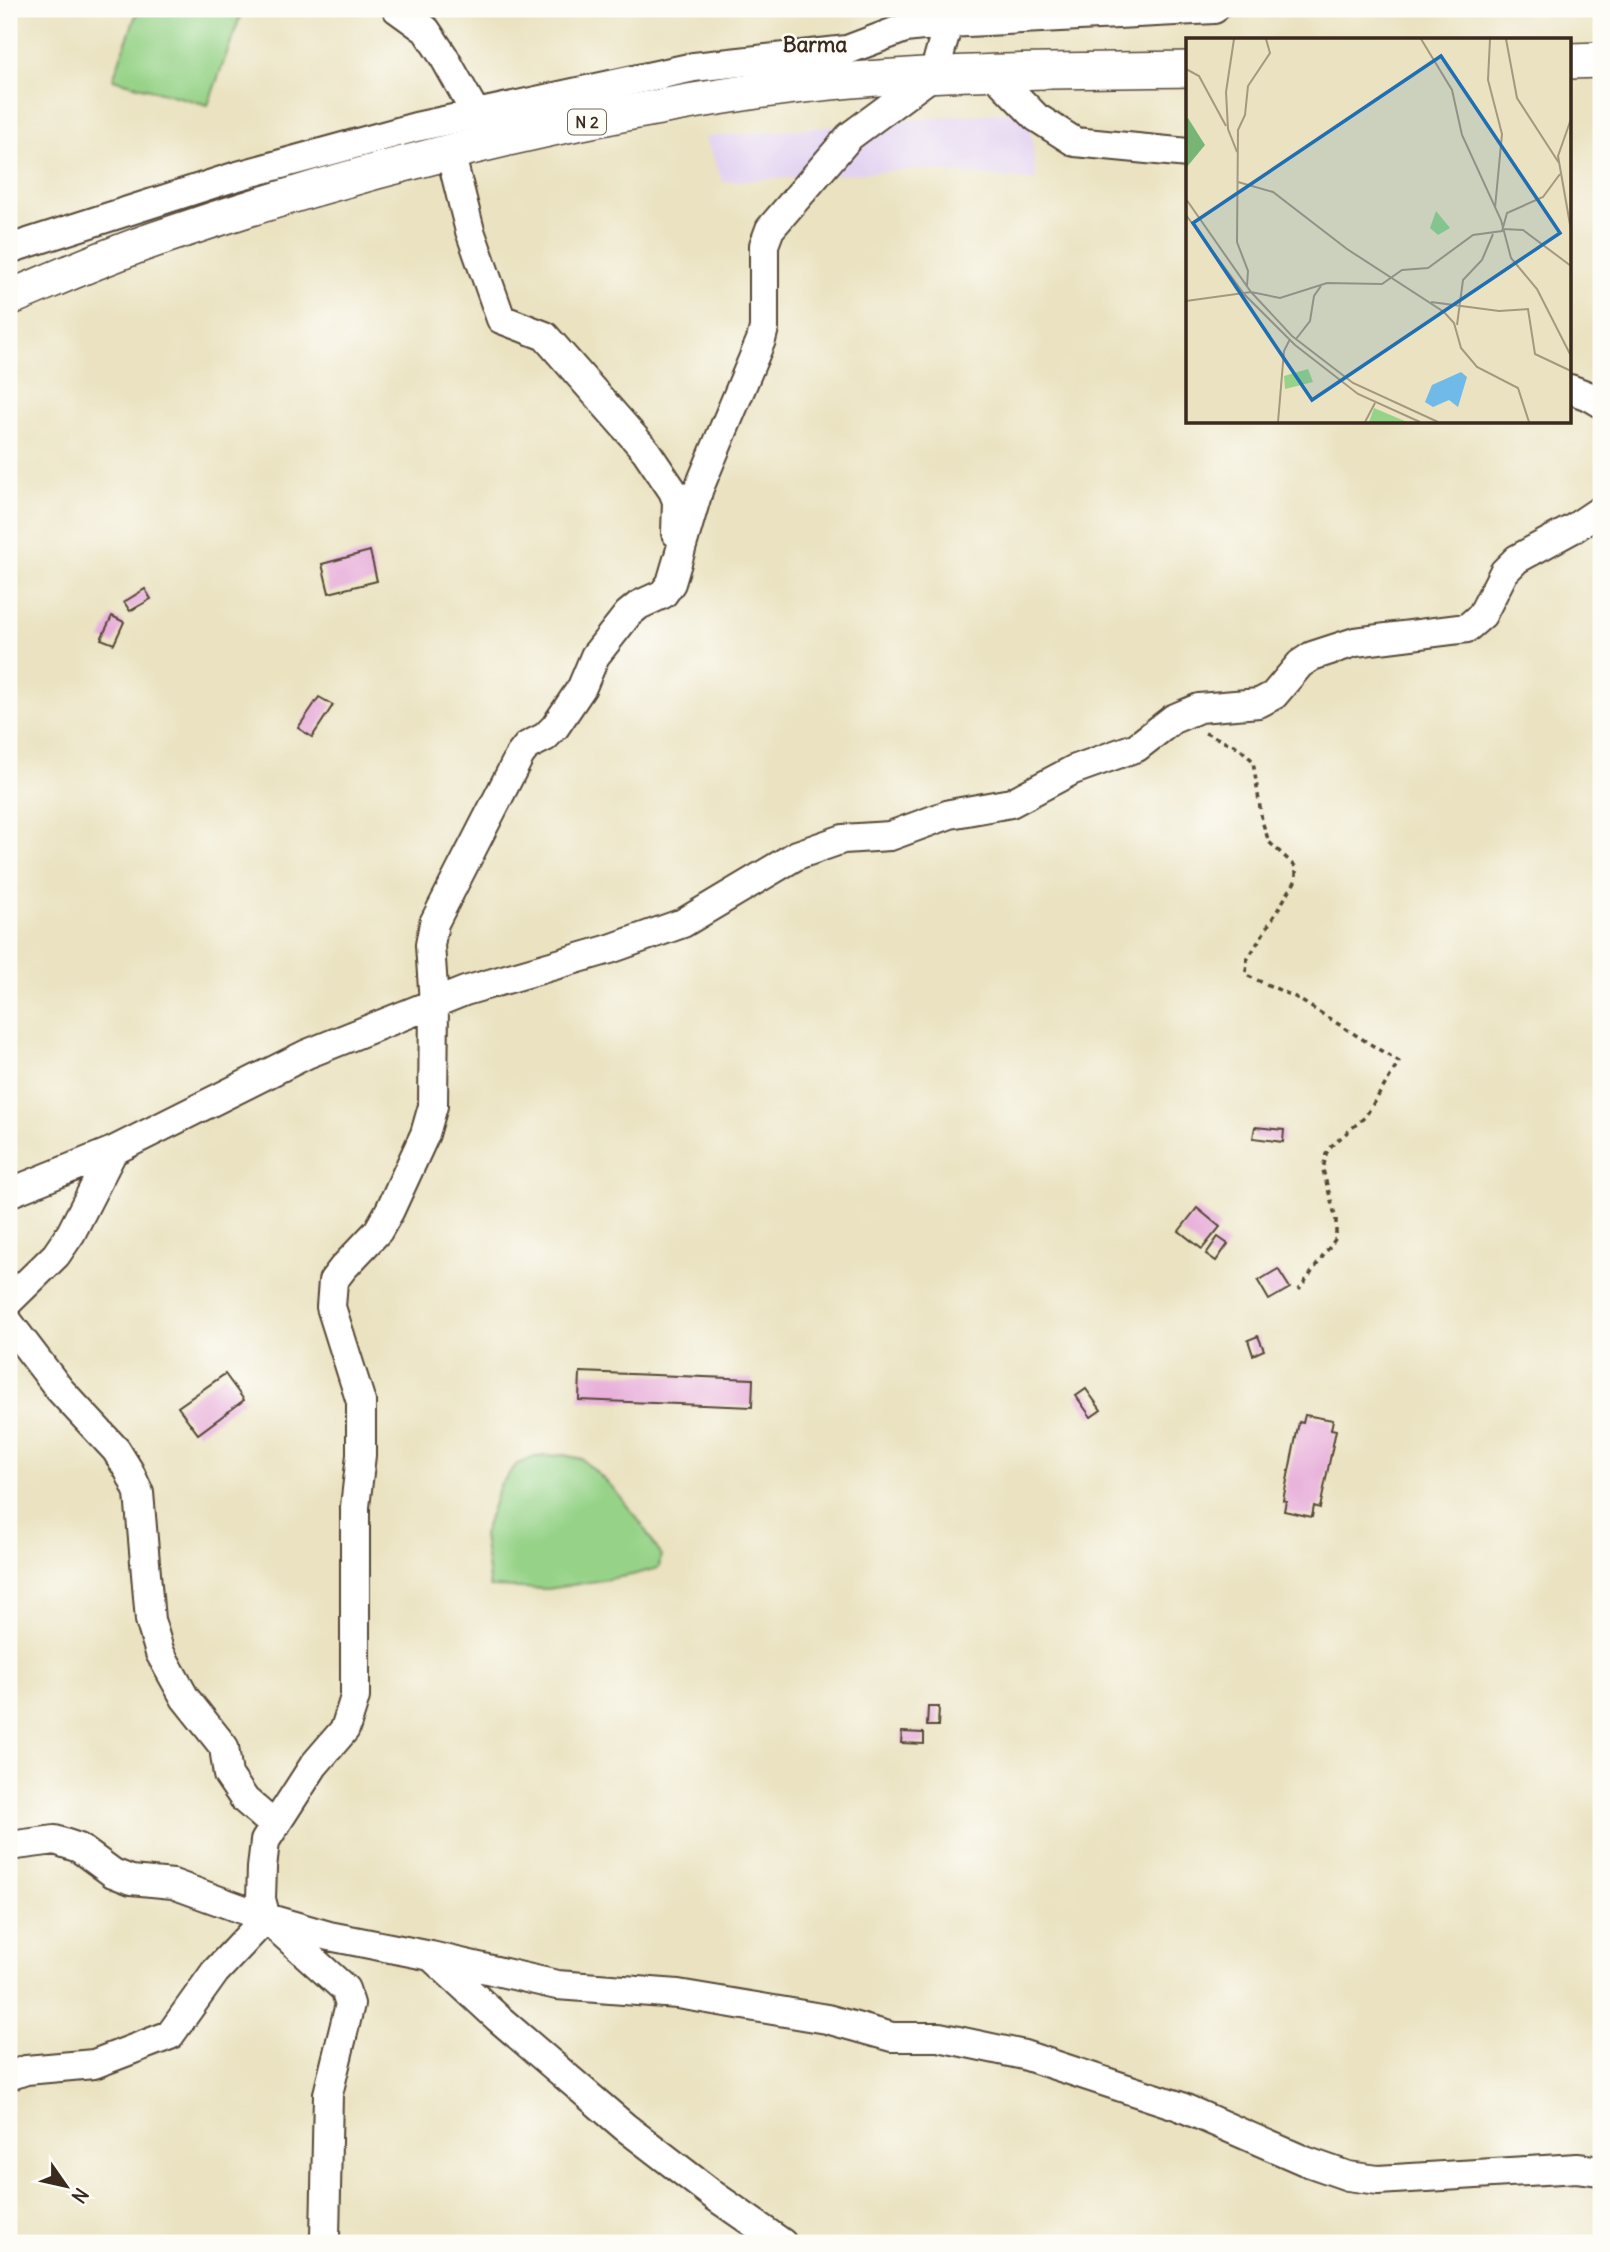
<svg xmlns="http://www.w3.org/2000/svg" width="1610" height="2252" viewBox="0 0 1610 2252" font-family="Delius,sans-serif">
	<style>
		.built { fill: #e3d3f2 }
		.green { fill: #96d388; stroke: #687e53; stroke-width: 2 }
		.building { fill: #e7acd9 }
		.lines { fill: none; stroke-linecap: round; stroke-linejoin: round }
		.minor-casing { stroke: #554636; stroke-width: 32 }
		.major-casing { stroke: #554636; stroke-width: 38 }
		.path { stroke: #554636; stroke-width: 3.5; stroke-dasharray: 5 5; stroke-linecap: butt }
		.minor { stroke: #fff; stroke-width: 28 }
		.major { stroke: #fff; stroke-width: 35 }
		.labels { text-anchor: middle; stroke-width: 5; stroke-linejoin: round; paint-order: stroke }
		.shield { fill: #fdfcf7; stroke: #75695f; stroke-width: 2 }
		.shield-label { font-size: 16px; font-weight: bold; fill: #3b2a1e }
		.quarter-label { font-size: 21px; font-weight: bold; fill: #3b2a1e; stroke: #fdfcf7 }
		.inset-road { fill: none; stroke: #a4987f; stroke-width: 2 }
		.view { fill: #1f6fb2; fill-opacity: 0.15; stroke: #1f6fb2; stroke-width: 3.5 }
		.inset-edge { fill: none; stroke: #3b2a1e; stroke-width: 3.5 }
	</style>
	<rect width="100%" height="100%" fill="#fdfcf7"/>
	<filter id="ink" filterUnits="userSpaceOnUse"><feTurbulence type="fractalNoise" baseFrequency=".0143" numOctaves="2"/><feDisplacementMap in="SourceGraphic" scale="14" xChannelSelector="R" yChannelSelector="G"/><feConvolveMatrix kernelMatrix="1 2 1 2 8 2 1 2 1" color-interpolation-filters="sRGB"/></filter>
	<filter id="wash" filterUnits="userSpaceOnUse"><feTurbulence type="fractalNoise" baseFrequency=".00686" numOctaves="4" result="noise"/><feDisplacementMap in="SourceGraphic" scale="28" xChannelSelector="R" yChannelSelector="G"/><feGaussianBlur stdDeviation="1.57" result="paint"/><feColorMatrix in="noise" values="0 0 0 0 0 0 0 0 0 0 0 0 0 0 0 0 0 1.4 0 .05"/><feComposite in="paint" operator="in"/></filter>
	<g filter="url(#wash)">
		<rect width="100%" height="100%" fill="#eae2c0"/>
		<path class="built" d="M1029,110L1036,181L921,169L723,182L705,137Z"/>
		<path class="green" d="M138,9H243L208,105L113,79Z
			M564,1455L582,1459L612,1487L640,1522L661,1555L659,1568L632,1575L548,1589L490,1587L483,1535L500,1485L517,1464L535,1457Z"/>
		<g id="blocks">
			<path class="building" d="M370,551L377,581L329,593L322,564Z
				M145,589L151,599L130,611L124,602Z
				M112,616L124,622L114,644L101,639Z
				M319,697L333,705L312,737L298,728Z
				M1255,1127L1284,1130L1283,1142L1253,1138Z
				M1197,1208L1220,1227L1202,1249L1179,1231Z
				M1218,1237L1228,1244L1216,1261L1206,1254Z
				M1278,1269L1290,1288L1269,1300L1258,1281Z
				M1258,1336L1264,1350L1253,1355L1248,1340Z
				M580,1372L753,1379L752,1407L579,1400Z
				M225,1374L244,1400L198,1434L178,1407Z
				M1086,1389L1101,1410L1091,1417L1076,1396Z
				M1305,1415L1333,1420L1331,1429L1336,1430L1320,1508L1314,1506L1312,1517L1284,1511L1286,1501L1283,1500L1299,1422L1303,1423Z
				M928,1707H939L938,1726H927Z
				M902,1732L924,1733V1744L901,1743Z"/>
		</g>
	</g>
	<g filter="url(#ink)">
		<use href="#blocks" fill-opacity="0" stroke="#554636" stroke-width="2"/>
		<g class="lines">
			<defs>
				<path id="minor" d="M397,9L426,30L444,57L476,114
					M992,72L1036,117L1075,142L1188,153
					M450,152L470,231L501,319L545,336L646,451L673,491L677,501L676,533
					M9,249L234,177L416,127L694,67L847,50L905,28L948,23L1214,9
					M1570,389L1591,397L1601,403
					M9,1193L113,1151L307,1054L465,991L610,949L683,923L797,855L843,839L890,836L950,814L1011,803L1073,770L1137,747L1173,719L1199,708L1259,703L1274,695L1300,664L1312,656L1355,642L1467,628L1482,615L1504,572L1517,559L1574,528L1601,510
					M9,1301L56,1255L71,1233L113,1151
					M9,1323L60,1390L116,1450L129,1471L139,1493L150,1620L160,1653L185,1698L224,1747L228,1775L245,1800L275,1826
					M9,1846L55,1840L79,1848L113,1873L131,1880L173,1884L266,1918L329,1936L431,1956L557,1985L678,1994L827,2019L892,2037H939L1024,2055L1179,2106L1305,2161L1348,2176L1378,2180L1577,2168L1601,2171
					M433,1958L498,2018L625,2127L716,2197L782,2243
					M9,2076L26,2070L94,2064L170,2035L215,1972L266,1918
					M322,2243L325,2237L328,2094L350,2004L345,1989L266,1918L261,1899L262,1868L265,1841L314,1765L345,1729L355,1697V1507L361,1455V1402L331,1307L333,1281L343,1268L378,1231L390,1210L425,1134L433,1106L434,1003L430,945L434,923L520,755L527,746L545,737L555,727L582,687L595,656L628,614L639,605L663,594L671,583L699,488L761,340L764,328V245L770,229L850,136L934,74L952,9"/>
				<path id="major" d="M1570,61L1601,60
					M9,298C57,278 106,256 156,239C351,172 553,121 757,91C899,70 1045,71 1188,69"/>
			</defs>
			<use href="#minor" class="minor-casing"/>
			<use href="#major" class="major-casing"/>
			<path class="path" d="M1205,733L1238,747L1253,761L1262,821L1269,842L1296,867V880L1247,960L1246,975L1295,997L1399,1062L1365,1117L1330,1147L1326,1154L1323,1170L1336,1219V1238L1299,1290"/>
			<use href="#minor" class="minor"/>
			<use href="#major" class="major"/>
		</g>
	</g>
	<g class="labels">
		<rect class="shield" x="568" y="109.5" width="38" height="25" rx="5"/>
		<g class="shield-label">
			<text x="587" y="128">N 2</text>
		</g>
		<g class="quarter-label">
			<text x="815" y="52">Barma</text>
		</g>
	</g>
	<g transform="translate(1186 38)">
		<rect width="385" height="385" fill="#eae2c0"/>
		<path d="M250,173L264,190L252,197L244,190ZM122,331L127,344L99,351L98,338ZM188,370L221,384H183Z" fill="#96d388"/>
		<path d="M2,80L19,107L0,130V81Z" fill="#78b574"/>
		<path d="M275,334L281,339L272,369L263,362L247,369L239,364L246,347Z" fill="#6fbae8"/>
		<path class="inset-road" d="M48,1L40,54L42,91L51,114M235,1L266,52L276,97L315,182L325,220L351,251L385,318M304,1L302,42L316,96L309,170M320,1L331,60L373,125M0,31L13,38L40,88M385,81L372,118L385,192M52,144L87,154L161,211L258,274L268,285L275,310L291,329L332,350L343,384M0,161L65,254L106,298L167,345L252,384M0,177L58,256L109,307L172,356L234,384M317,191L337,192L385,228M61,248L62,233L51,204L52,92L59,77L62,48L84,15L80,1M0,263L65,254L94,260L141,245L196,246L216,232L242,230L287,197L316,193L321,175L357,159L374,136M245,264L313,273L342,271L349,316L385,333M271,287L277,242L296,222L307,196M110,301L124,283L128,258L135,248M92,384L98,313L104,301M179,384L189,365"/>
		<path class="view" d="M255,18L374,195L126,362L7,185Z"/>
		<rect width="385" height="385" class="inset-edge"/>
	</g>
	<rect width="1610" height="2252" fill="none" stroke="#fdfcf7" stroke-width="35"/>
	<g transform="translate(66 2186) rotate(124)" stroke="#fdfcf7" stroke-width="5" paint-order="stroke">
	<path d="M0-5L12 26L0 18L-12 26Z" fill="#3b2a1e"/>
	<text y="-10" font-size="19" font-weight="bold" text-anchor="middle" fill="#3b2a1e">N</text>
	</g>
</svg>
